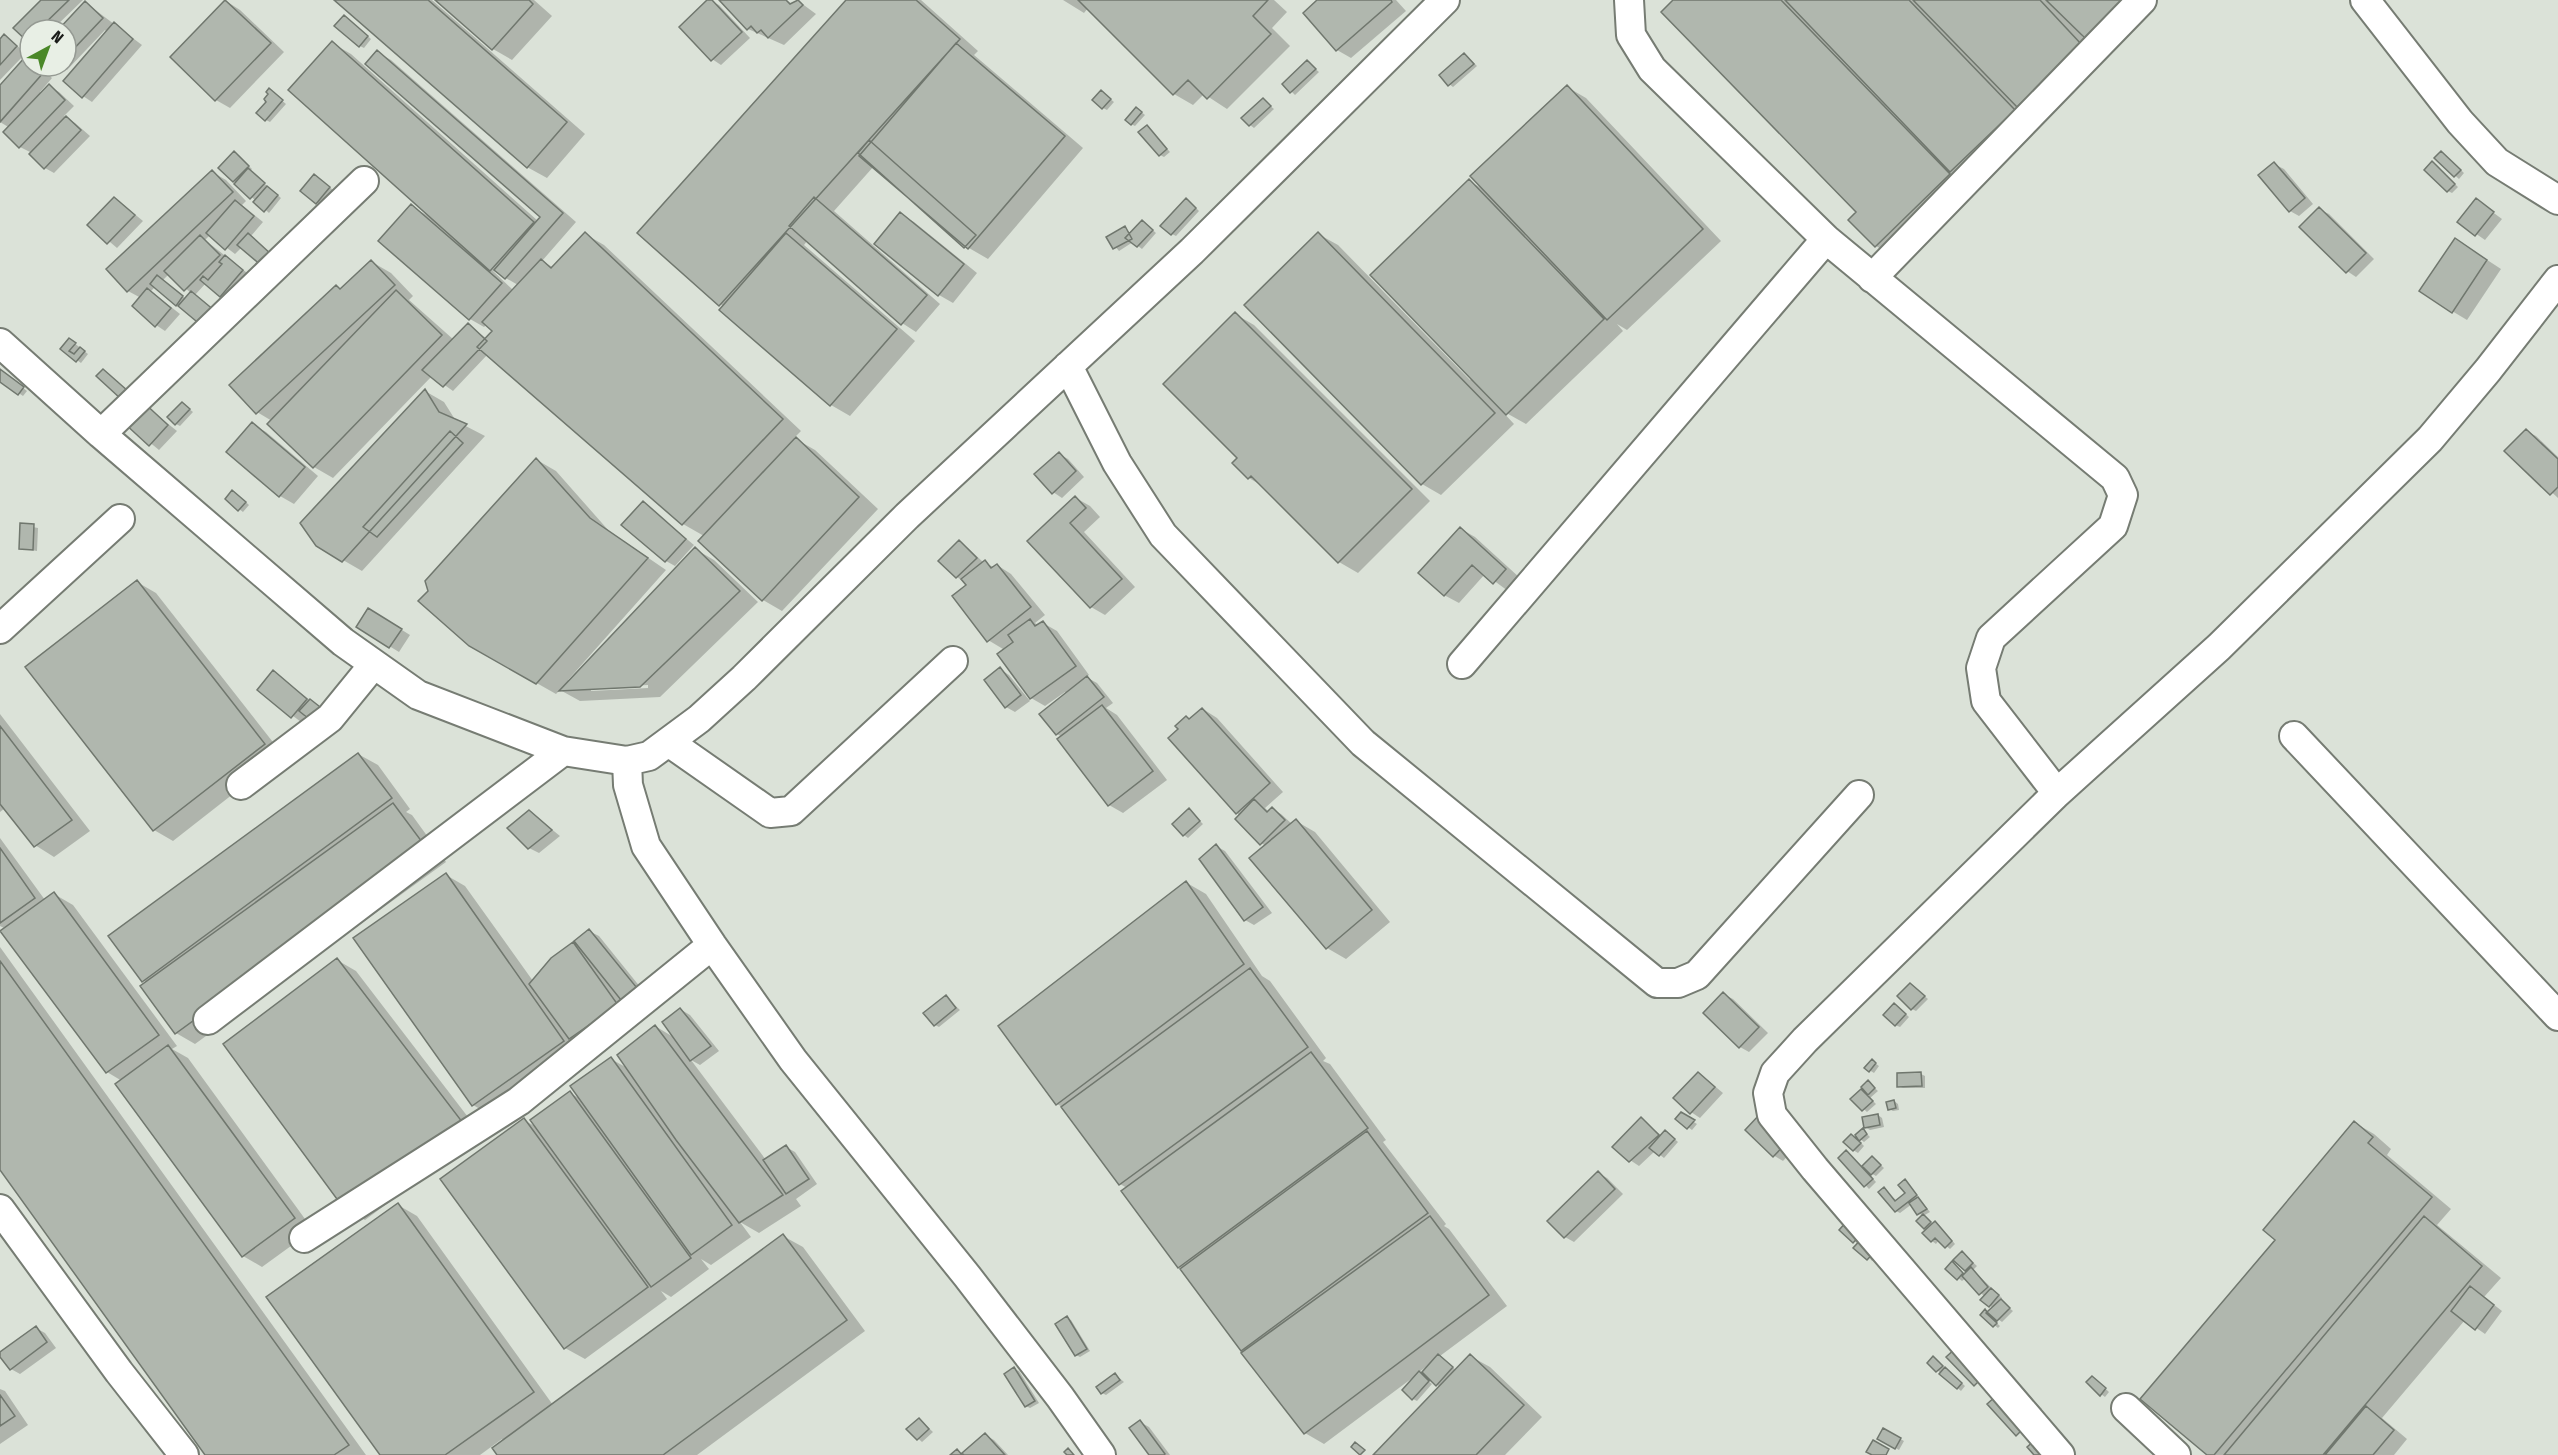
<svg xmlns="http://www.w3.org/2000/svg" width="2558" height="1455" viewBox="0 0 2558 1455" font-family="'Fira Sans Condensed',sans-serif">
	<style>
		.shadow { fill: #0003; fill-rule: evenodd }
		.building { fill: #b0b7ae; stroke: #70776e; stroke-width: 1.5 }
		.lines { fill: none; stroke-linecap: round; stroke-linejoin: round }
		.minor-casing { stroke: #767c73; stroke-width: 32 }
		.minor { stroke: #fff; stroke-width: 28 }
	</style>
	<rect width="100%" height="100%" fill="#dbe2d8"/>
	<path class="shadow" d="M44,0H83L52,30H30V41L16,28Z
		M336,0H432L585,134L547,178L527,167Z
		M437,0H534L552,16L512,60L493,49Z
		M709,0L719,5L750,38L721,65L712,59Z
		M721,0H786L792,4L797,0L816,14L784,45L748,29Z
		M848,0H921L978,51L974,55L1083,148L988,259L969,248L874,166L834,211L940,304L916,332L902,323L807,241L804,245L915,341L850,416L831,405L721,310L724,307L639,232Z
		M1063,0H1274L1287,12L1272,28L1290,46L1227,109L1204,94L1193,105L1174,94L1088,8L1084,13Z
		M1320,0H1396L1406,11L1351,58L1337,50L1305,13Z
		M1675,0H2155L2106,49L2081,35L2100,56L1895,257L1876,246L1858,212Z
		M226,1L240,10L284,52L230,108L216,100Z
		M86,3L142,45L92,102L83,96L107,32L105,30L67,70L60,66H66V30H60Z
		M348,19L371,39L364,48L360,46Z
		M5,36L26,53L0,80V41Z
		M332,43L351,54L538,221L543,216L377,52L391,60L576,222L542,261L554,268L585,234L604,245L801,431L794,438L815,450L878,509L782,611L763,600L704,536L683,524L488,354L453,391L432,376L333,478L314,467L269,424L272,421L257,412L341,290L372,262L391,273L413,296L409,300L454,340L469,325L487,339L494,331L487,324L484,327L470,319L380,241L411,206L430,217ZM492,270L518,285L513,290Z
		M1465,54L1477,66L1453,87L1449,84Z
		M30,60V66H39L52,78L40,92L42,94L49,86L59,92L74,106L64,116L75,123L90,136L54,173L45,168L32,153L20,147L5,132L10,128L0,122V87Z
		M1307,62L1319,72L1295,95L1284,84Z
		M1567,87L1586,98L1721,241L1627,330L1617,324L1623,331L1526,424L1501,410L1514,424L1441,495L1422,484L1246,305L1318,234L1338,245L1470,380L1472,378L1469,181L1485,190Z
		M1102,92L1114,102L1107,110L1103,108Z
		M273,93L286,104L270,122L266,120L268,101Z
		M1263,100L1274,109L1254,128L1250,125Z
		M1140,111L1145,115L1135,126L1131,124Z
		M1147,127L1170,152L1164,157L1160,155Z
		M2445,155L2464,173L2459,179L2436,158Z
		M238,156L252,169L250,171L281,198L269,213L234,181Z
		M2274,164L2284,169L2313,204L2299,216L2290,211Z
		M2436,166L2458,187L2452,193L2448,191Z
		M212,172L226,180L246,201L242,205L263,222L251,236L275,258L242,247L235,254L210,235L205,240L251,276L230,301L206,283L195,295L223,317L181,307L155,287L151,291L180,314L165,331L156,325L141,298L128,291ZM169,274L191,293L186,299L163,280Z
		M319,178L333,190L320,205L316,202Z
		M115,198L143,221L117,248L90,225Z
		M2476,200L2502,219L2485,240L2459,222Z
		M1190,202L1199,211L1176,236L1172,234Z
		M2319,209L2329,214L2374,259L2356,277L2347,271Z
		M900,214L914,222L977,273L953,303L939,295L876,244Z
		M1146,224L1156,233L1142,249L1133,242L1119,251L1108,238L1125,228L1131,234Z
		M2469,248L2501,269L2467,320L2452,311Z
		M1235,314L1254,325L1430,501L1358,573L1339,562L1264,487L1249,478L1234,463L1239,458Z
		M73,342L88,354L81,363L62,349Z
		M0,370L27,391L23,396L0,380Z
		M425,391L444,402L456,421L485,436L362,571L317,545Z
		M142,403L177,431L159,450L125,422Z
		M182,403L193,412L180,426L176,424Z
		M252,424L266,432L318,476L294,504L280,496Z
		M2526,431L2536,436L2558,457V498L2507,451Z
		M1059,454L1068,459L1084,477L1062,498L1053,492Z
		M537,460L556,471L609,531L666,570L568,680L570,682L695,549L714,560L758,602L660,697L580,701L560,690L556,694L470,645ZM648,685V688L591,691V688Z
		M237,494L249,505L243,512L239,509Z
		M1076,498L1090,506L1100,517L1084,532L1135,587L1105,615L1091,607L1029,541Z
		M643,503L694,545L675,566L666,561Z
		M22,525L38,528L37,551L20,548Z
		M1461,529L1475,537L1520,578L1508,591L1485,574L1459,603L1444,595Z
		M959,542L968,548L984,563L994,567L997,565L1011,574L1045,615L1035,623L1039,626L1043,623L1057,631L1089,675L1086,677L1097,683L1113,703L1106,708L1117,715L1167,780L1123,813L1109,805L1062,737L1057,734L1066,694L1065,692L1045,706L1031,698L1014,640L1003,649L988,640L968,585L957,577Z
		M137,582L156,593L283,755L173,841L154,830Z
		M378,615L410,635L399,652L358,627Z
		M1000,669L1009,675L1030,701L1015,712L1006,707Z
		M273,672L314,703L301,722L259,690Z
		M1203,709L1217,718L1283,792L1265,808L1269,812L1272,809L1281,814L1292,824L1296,821L1315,832L1390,922L1346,959L1327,948L1266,846L1261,843L1237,813L1191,720Z
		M0,714L90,831L54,857L35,845L5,808L0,812Z
		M358,754L378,765L410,809L406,812L412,815L446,862L195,1044L176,1033L147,983L143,980Z
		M1189,810L1203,824L1188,838L1184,835Z
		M529,811L560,836L539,853L529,848Z
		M0,838L45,900L54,894L73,905L177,1046L172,1049L188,1058L313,1230L262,1267L243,1256L122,1081L107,1072L6,929L0,926Z
		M1216,846L1225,851L1272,913L1254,925L1245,920Z
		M446,875L465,886L533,981L573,944L581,948L589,931L599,936L645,993L621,998L622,1000L573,1035L575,1037L624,1002L492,1116L473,1105Z
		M1187,883L1206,894L1262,976L1270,981L1326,1058L1323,1061L1330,1064L1386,1140L1383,1142L1446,1224L1444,1226L1449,1229L1507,1306L1440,1356L1456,1370L1470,1356L1490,1367L1542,1417L1505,1455H1375L1441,1387L1437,1385L1427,1366L1418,1373L1432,1384L1417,1401L1413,1399L1415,1376L1324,1444L1305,1433L1184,1269L1179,1267L1127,1188L1120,1184L1064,1108L1057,1104Z
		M0,947L366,1455H207L0,1168Z
		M337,960L356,971L481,1134L365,1220L346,1209Z
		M1910,984L1928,999L1916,1011L1912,1009Z
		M1723,994L1733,999L1768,1033L1749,1052L1740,1047Z
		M946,997L960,1010L939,1027L935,1025Z
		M1898,1007L1909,1017L1900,1027L1895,1025Z
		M680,1009L690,1015L719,1051L700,1065L691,1060L766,1160L786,1147L795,1152L817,1184L796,1199L801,1206L759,1233L740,1222L751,1237L711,1265L701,1259L709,1269L671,1297L661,1291L667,1299L585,1359L565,1348L524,1120L538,1128L570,1093L581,1099L611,1059L629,1069L655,1026L675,1038Z
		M1872,1061L1879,1066L1874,1073L1866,1068Z
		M1699,1073L1723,1093L1700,1118L1691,1112Z
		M1921,1074L1925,1076V1088H1903L1898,1086Z
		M1868,1082L1878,1091L1870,1098L1876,1104L1867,1112L1853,1099Z
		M1894,1101L1898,1104L1899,1110L1893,1111L1889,1109Z
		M1681,1114L1697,1124L1692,1130L1677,1119Z
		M1878,1115L1882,1118L1884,1127L1870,1130L1865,1127Z
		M1641,1119L1662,1136L1669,1134L1678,1142L1664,1158L1655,1151L1639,1166L1630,1160Z
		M2355,1123L2374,1134L2391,1149L2387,1155L2451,1209L2437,1225L2501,1278L2484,1297L2502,1311L2485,1334L2465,1320L2382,1418L2407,1439L2394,1455H2209L2277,1240Z
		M1747,1130L1796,1147L1783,1161L1773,1155Z
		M1863,1130L1870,1137L1864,1142L1860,1139Z
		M1856,1138L1864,1146L1858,1153L1853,1150Z
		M1846,1152L1863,1167L1873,1158L1884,1168L1876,1176L1865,1170L1876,1182L1869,1189L1840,1158Z
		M1598,1173L1607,1178L1623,1194L1574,1242L1565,1237Z
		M1905,1181L1930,1212L1923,1216L1933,1224L1939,1225L1955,1244L1950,1249L1939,1240L1936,1244L1932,1241L1925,1228L1923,1217L1912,1204L1900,1213L1896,1211L1884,1189L1897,1201L1907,1193Z
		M398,1205L417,1216L553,1405L783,1236L803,1247L865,1331L697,1455H499L504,1441L502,1439L480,1455H382Z
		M1841,1230L1882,1250L1872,1261L1858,1244Z
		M1966,1256L1977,1266L1973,1270L2002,1298L2000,1301L2013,1311L2002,1322L1991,1314L1989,1316L2000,1326L1998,1328L1982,1315L1994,1308L1990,1306L1985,1297L1966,1278L1962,1281L1947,1269L1953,1263L1965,1275L1969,1272L1956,1260Z
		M1067,1318L1071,1320L1090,1351L1080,1357L1076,1355Z
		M36,1328L45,1333L56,1348L20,1374L11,1369L0,1354Z
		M1934,1358L1965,1386L1961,1391L1929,1363Z
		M1014,1369L1019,1371L1039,1403L1030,1408L1026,1406Z
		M1116,1375L1124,1382L1106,1395L1102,1393Z
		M2015,1380L2042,1409L2036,1415Z
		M2096,1380L2109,1392L2105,1397L2101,1394Z
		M0,1389L5,1391L28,1425L0,1444Z
		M919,1419L933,1432L922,1442L908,1429Z
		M1140,1422L1149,1427L1170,1455H1150Z
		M1884,1430L1904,1441L1899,1450L1879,1438Z
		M985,1435L994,1440L1008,1455H963Z"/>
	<path class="building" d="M41,0H69L38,30H30V38L27,41L13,28Z
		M225,0L271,43L215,101L170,57Z
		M334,0H428L567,122L527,168Z
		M435,0H529L533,4L492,50Z
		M707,0H712L742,32L711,61L679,27Z
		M719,0H786L790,4L798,0L803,5L768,38L761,30L757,33L751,26L747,30Z
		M846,0H916L960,39L719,306L637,233Z
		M1078,0H1268L1253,16L1271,34L1207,99L1188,80L1173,95Z
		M1317,0H1391L1392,2L1336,51L1303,13Z
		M1673,0H1781L1950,174L1875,247L1848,220L1856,212L1661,12Z
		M1785,0H1909L2015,110L1950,172Z
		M1913,0H2040L2082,45L2017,107Z
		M2046,0H2125L2086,39Z
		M85,1L103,18L66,57V30H58Z
		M344,15L368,36L359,47L334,26Z
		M114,22L133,39L82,98L63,81Z
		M4,34L17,46L0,65V39Z
		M332,41L534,222L490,271L288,90Z
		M956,43L1065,136L968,249L859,156Z
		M377,50L563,213L505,279L494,270L540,217L365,64Z
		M1464,53L1474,64L1448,86L1439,75Z
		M26,56L30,59V66H38L44,72L0,122V85Z
		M1307,60L1316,69L1290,93L1282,84Z
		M49,84L65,100L19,148L3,132Z
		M1567,85L1703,229L1607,320L1470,176Z
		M269,88L283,100L265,121L256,113L266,102L264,99L268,94L266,92Z
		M1101,90L1111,99L1102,109L1092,100Z
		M1263,98L1271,106L1249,126L1241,118Z
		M1136,107L1142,112L1131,125L1125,120Z
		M66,116L81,130L44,169L29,154Z
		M1147,125L1167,149L1159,156L1138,132Z
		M869,140L976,235L964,248L858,153Z
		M234,151L249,166L233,182L218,168Z
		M2441,151L2461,170L2454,177L2434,158Z
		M2432,161L2455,184L2447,192L2424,170Z
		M2274,162L2305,198L2289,212L2258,175Z
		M248,168L265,183L250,199L234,184Z
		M212,170L233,192L127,292L106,269Z
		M314,174L330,187L316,204L300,191Z
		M1469,179L1604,319L1506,415L1370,275Z
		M267,186L278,195L264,212L253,202Z
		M114,197L135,215L107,244L87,225Z
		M814,197L927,295L901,325L789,226Z
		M1186,198L1196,208L1171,235L1160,226Z
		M2476,198L2494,212L2475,236L2457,222Z
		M235,200L254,216L225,250L206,233Z
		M411,204L502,283L469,320L378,241Z
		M2319,207L2366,253L2346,273L2299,227Z
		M900,212L964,264L938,296L874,244Z
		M1142,220L1153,230L1137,247L1125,238Z
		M1125,226L1132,239L1113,249L1106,237Z
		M585,232L783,419L682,525L477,347L492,331L482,322L541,259L551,268Z
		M1318,232L1495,413L1421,485L1244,305Z
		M248,233L272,255L262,266L237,245Z
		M786,233L897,329L830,406L719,310Z
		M200,235L220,255L184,291L164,271Z
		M2455,238L2487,260L2452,313L2419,291Z
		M225,255L243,270L220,297L200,280L203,276L208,280L222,264L219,262Z
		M371,260L395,285L256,414L229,385L336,285L340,289Z
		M157,275L183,296L176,306L150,284Z
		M147,288L171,308L155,327L132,306Z
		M396,290L442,335L313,468L267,424Z
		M191,291L215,311L202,326L178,306Z
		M1235,312L1412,489L1338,563L1251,476L1248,479L1232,463L1237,458L1163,384Z
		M468,323L487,341L443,387L422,370Z
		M69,338L76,343L69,351L74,354L80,347L85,351L76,362L60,349Z
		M0,369L24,387L18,395L0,382Z
		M103,369L128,391L121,399L96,376Z
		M425,389L439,412L467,424L342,562L316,546L300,523Z
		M142,401L168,425L149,446L123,422Z
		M182,402L190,409L175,425L167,417Z
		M252,422L305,467L279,497L226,452Z
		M2526,429L2558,459V487L2550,495L2504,451Z
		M450,431L463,443L377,537L363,527Z
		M796,437L859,497L762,601L698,541Z
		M1059,452L1076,471L1052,494L1034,474Z
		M536,458L590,518L648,558L536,684L469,646L418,601L428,591L425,581Z
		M232,490L246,502L238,511L225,499Z
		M1075,496L1086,508L1070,523L1122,579L1090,608L1027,541Z
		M643,501L686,539L665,562L621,525Z
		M20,523L34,524L33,550L19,549Z
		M1460,527L1506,569L1493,584L1472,565L1444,596L1418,573Z
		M959,540L977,558L956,578L938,561Z
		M695,547L740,591L640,687L559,691Z
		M985,560L991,568L997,564L1031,607L987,642L952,596L966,585L961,579Z
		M137,580L265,744L153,831L25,667Z
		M368,608L402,629L389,648L356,627Z
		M1030,619L1035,626L1043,621L1076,666L1030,699L997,654L1013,642L1008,635Z
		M1000,667L1021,695L1005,708L984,680Z
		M273,670L307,699L291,718L257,690Z
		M1087,676L1104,697L1056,735L1039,714Z
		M310,699L329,714L318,726L299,711Z
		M1102,705L1153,771L1108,806L1057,739Z
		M1202,708L1270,783L1236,814L1168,738L1178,729L1175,726L1186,716L1189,719Z
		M0,726L72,820L34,847L0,804Z
		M358,753L392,798L142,982L108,936Z
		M1254,799L1267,812L1272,807L1285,820L1260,845L1235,819Z
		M393,803L428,850L175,1034L140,986Z
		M1189,808L1200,821L1183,836L1172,824Z
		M529,810L552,830L528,849L507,828Z
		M1296,819L1372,910L1326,949L1249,858Z
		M1216,844L1263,907L1244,921L1199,859Z
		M0,848L35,898L0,923Z
		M446,873L564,1041L472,1106L353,938Z
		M1186,881L1244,964L1056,1105L998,1026Z
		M54,892L159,1035L106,1073L0,931Z
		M589,929L637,988L621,1000L574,941Z
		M573,942L618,1005L569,1039L529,984L551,958Z
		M337,958L463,1123L345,1210L223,1044Z
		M0,961L349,1445L334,1455H205L0,1170Z
		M1250,968L1308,1047L1119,1185L1061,1107Z
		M1910,983L1925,996L1911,1010L1897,996Z
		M1723,992L1759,1027L1739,1048L1703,1013Z
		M946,995L956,1008L934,1026L923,1013Z
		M1894,1003L1906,1014L1895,1026L1883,1015Z
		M680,1008L711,1046L690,1061L662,1022Z
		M655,1025L783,1195L739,1223L676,1140L617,1055Z
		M168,1045L295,1218L242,1257L115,1084Z
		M1311,1052L1368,1128L1178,1268L1121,1191Z
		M611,1057L732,1225L691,1255L570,1086Z
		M1872,1059L1876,1063L1869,1072L1864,1068Z
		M1698,1072L1715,1087L1690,1114L1673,1098Z
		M1921,1072L1922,1086L1897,1087V1073Z
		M1868,1080L1875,1088L1868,1095L1861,1087Z
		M1861,1089L1873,1101L1862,1111L1850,1099Z
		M570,1091L691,1258L651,1287L530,1120Z
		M1894,1100L1896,1108L1888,1110L1886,1102Z
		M1681,1112L1695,1120L1687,1129L1675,1119Z
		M1760,1114L1788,1141L1773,1157L1745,1130Z
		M1878,1114L1880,1125L1864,1128L1862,1117Z
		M1641,1117L1659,1135L1629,1162L1612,1147Z
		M524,1118L648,1287L564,1349L440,1179Z
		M2354,1121L2373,1137L2368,1143L2432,1197L2214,1455H2207L2140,1399L2275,1240L2263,1230Z
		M1863,1128L1867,1134L1859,1141L1855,1135Z
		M1665,1130L1675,1139L1659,1156L1649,1148Z
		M1367,1131L1428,1213L1241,1351L1180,1269Z
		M1851,1134L1861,1143L1853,1151L1843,1142Z
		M786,1145L809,1179L786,1194L763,1160Z
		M1846,1150L1873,1179L1864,1187L1838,1158Z
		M1872,1156L1881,1165L1871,1175L1862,1166Z
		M1598,1171L1615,1189L1564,1238L1547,1221Z
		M1905,1179L1917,1195L1895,1212L1878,1192L1884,1187L1895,1201L1905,1193L1898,1185Z
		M1918,1197L1927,1209L1917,1215L1909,1203Z
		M398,1203L534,1392L445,1455H380L266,1297Z
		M1923,1214L1931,1222L1924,1229L1916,1221Z
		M1430,1216L1489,1295L1304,1434L1241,1353Z
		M2424,1216L2482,1266L2323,1455H2224Z
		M1848,1220L1862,1233L1853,1243L1839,1230Z
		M1935,1221L1952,1241L1945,1248L1935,1238L1931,1242L1922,1233Z
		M783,1234L847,1320L663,1455H497L492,1448Z
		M1865,1235L1879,1247L1867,1260L1853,1248Z
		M1962,1251L1973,1263L1965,1271L1953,1260Z
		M1952,1261L1963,1273L1957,1280L1945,1269Z
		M1971,1267L1988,1287L1979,1295L1962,1276Z
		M2470,1286L2494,1305L2475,1330L2451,1311Z
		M1991,1288L1999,1295L1989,1307L1980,1300Z
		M2001,1299L2010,1308L1997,1321L1987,1312Z
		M1985,1309L1987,1312L1986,1313L1997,1323L1993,1327L1980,1315Z
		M1067,1316L1087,1349L1075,1356L1055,1324Z
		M36,1326L47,1342L10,1370L0,1357V1352Z
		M1957,1347L1984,1376L1974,1386L1946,1357Z
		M1438,1354L1453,1367L1436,1386L1422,1372Z
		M1470,1354L1524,1405L1476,1455H1373Z
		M1933,1356L1943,1366L1936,1372L1927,1363Z
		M1014,1367L1035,1401L1025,1407L1004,1374Z
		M1945,1367L1962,1383L1957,1389L1939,1374Z
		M1419,1371L1429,1381L1412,1400L1402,1390Z
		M1115,1373L1120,1380L1101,1394L1096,1387Z
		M2092,1376L2106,1388L2100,1396L2086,1382Z
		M0,1395L15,1416L0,1426Z
		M1996,1396L2025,1427L2016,1436L1987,1404Z
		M2366,1406L2394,1430L2373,1455H2325Z
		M919,1418L929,1429L917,1440L906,1429Z
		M1140,1420L1165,1454L1164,1455H1149L1129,1428Z
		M1883,1428L1901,1438L1895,1449L1877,1439Z
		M985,1433L1005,1455H964L962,1453Z
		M2037,1438L2048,1455H2034L2027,1447Z
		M1873,1440L1889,1449L1886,1455H1872L1866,1452Z
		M1355,1442L1365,1450L1360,1455L1351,1447Z
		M1068,1448L1074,1455H1067L1064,1452Z
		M957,1449L962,1455H950Z"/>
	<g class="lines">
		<defs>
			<path id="minor" d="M1629,0L1631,35L1652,69L1826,239L2115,478L2123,495L2113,526L1991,638L1981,668L1986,701L2057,793
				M2365,0L2460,122L2497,162L2558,200
				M1872,278L2142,0
				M0,343L101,434L343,642L418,695L563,751L627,761L649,756L699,719L744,678L907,516L1192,251L1445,0
				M1068,366L1117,463L1163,535L1363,743L1657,983H1678L1697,975L1859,795
				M101,434L364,181
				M0,629L120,519
				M1462,664L1826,239
				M2294,736L2558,1016
				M670,743L770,813L791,811L953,661
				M627,761L628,785L646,846L712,945L793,1060L967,1276L1060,1397L1101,1455
				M241,785L330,718L374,664
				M208,1020L563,751
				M0,1209L119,1372L184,1455
				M304,1238L519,1101L712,945
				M2126,1408L2176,1455
				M2060,1455L1815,1169L1772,1115L1768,1093L1775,1073L1805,1040L2057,793L2219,647L2430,439L2488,370L2558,280"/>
		</defs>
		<use href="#minor" class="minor-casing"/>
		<use href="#minor" class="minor"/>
	</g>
	<g transform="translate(48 48) rotate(41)"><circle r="28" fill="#e8efe5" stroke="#959a93" stroke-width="1.5"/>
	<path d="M0-4.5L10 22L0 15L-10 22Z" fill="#4a8828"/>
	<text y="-9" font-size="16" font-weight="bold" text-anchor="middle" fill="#191b18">N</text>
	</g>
</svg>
